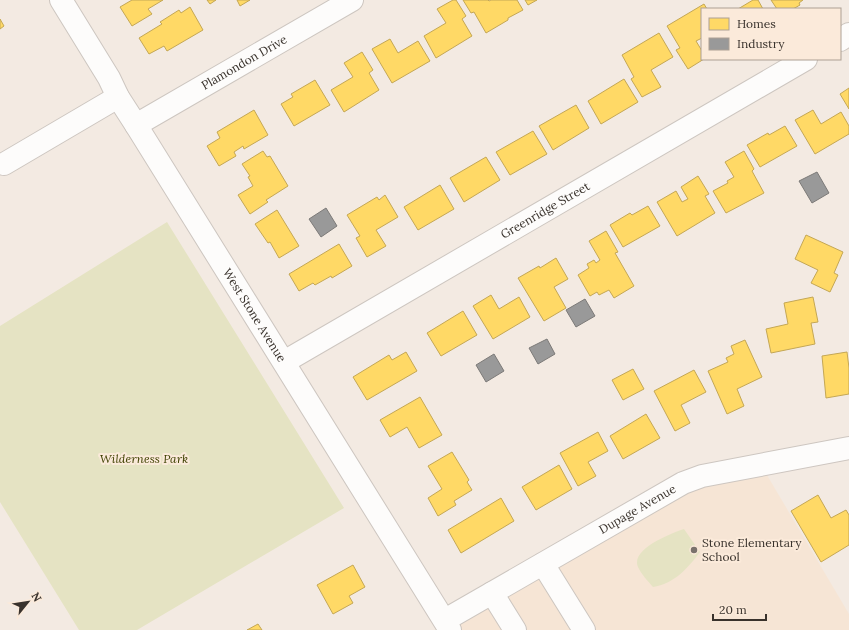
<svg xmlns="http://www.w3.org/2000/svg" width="849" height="630" viewBox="0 0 849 630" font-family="Lora,serif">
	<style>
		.built { fill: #f6e5d5 }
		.green { fill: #e5e3c3 }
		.homes { fill: #ffd966; stroke: #c4a755 }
		.industry { fill: #999; stroke: #7c7a78 }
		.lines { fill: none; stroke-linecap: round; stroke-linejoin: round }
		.minor-casing { stroke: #cdc6c0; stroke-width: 24 }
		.minor { stroke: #fdfcfb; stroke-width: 22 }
		.poi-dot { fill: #7a726c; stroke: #fbeada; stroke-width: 1.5 }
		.labels { text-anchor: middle; stroke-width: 4; stroke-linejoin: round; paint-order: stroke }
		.street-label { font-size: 12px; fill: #39322c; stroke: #fbeada }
		.park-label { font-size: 12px; font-style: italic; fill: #414304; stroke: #fbeada }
		.poi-label { font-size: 12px; fill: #39322c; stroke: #fbeada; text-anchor: start }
	</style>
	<rect width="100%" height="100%" fill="#f3eae2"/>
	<path class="built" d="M764,470L849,614V630H452L448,624L689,486Z"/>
	<path class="green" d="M167,222L344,508L137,630H79L0,502V326Z
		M684,529L700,552C688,568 674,584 653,587C648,581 641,574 638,567C630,549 672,533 684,529Z"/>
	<path class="homes" d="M132,0H163L148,9L152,14L132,26L120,7Z
		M207,0H216L210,4Z
		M237,0H250L240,6Z
		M453,0H456L466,16L462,19L472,36L436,58L424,36L446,23L437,9Z
		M463,0H488L489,1L491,0H517L523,10L508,18V20L486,33L474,12L471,13Z
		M525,0H537L528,5Z
		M753,0H758L763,9H738Z
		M771,0H803L799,3L800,5L793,9H777Z
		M704,4L707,9H702V38L696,41L702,51V59H704L688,69L676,50L680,48L667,26Z
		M190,7L203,30L167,51L164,46L149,54L139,38L162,24L160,22L179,10L181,13Z
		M0,19L4,26L0,29Z
		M659,33L673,57L651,70L661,87L642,97L631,79L634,77L622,55Z
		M390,39L398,53L418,41L430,61L392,83L372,49Z
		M362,52L373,70L369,73L379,90L344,112L331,90L353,77L344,63Z
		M624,79L638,102L601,124L588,101Z
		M315,80L330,105L294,126L281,104L293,97L291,94Z
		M849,88V109L840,94Z
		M576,105L589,128L553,150L539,126Z
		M254,110L268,135L244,149L243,146L234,152L236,156L219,166L207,146L220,138L217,132Z
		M813,110L821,124L841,112L849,126V134L815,154L795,120Z
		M785,126L797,146L760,167L747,145L768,133L769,135Z
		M533,131L547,154L510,175L496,152Z
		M263,151L267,157L270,156L288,186L266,200L268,202L250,214L238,195L253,186L248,177L250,176L242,164Z
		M744,151L754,169L752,171L764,193L726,213L713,191L728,183L727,181L734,177L725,162Z
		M486,157L500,180L464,202L450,178Z
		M698,176L709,194L705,196L715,213L677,236L657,202L676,191L682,202L688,199L681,187Z
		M440,185L454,209L418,230L404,207Z
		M385,195L398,217L376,230L386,246L367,257L356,238L360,236L347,215L377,197L379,200Z
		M648,206L660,226L623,247L610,225L630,213L632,215Z
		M277,210L299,246L279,258L270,242L268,243L255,224Z
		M606,231L618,252L615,253L634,286L614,298L609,290L599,295L597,292L590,296L578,275L589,268L587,264L594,260L596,263L600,260L589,241Z
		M806,235L843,252L834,273L838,275L830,292L811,283L818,270L795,259Z
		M339,244L352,266L332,278L331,276L315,285L313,283L299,291L289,274Z
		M556,258L568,279L554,287L566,308L544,321L518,278L539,266L540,268Z
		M491,295L499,309L519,297L530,317L493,339L473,306Z
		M813,297L818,322L811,323L815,344L771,353L766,329L788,324L784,303Z
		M463,311L477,335L441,356L427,333Z
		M745,340L762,377L737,389L744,406L727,414L708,371L728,362L726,358L734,354L731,346Z
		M406,352L417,371L367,400L353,377L389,355L392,360Z
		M847,352L849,368V394L826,398L822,356Z
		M633,369L644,389L623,400L612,380Z
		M694,370L706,392L681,405L690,423L675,431L654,391Z
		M420,397L442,435L419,448L407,427L390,437L380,420Z
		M646,414L660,438L623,459L610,436Z
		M598,432L608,451L588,462L596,476L578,486L560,453Z
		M452,452L469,480L467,482L472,490L454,501L456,505L438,516L428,498L442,489L428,466Z
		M559,465L572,489L536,510L522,487Z
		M818,495L831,518L846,510L849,515V545L821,562L791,511Z
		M501,498L514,521L461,553L448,530Z
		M353,565L365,587L349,596L353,603L333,614L317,585Z
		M258,624L262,630H247Z"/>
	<path class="industry" d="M817,172L829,193L812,203L799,181Z
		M326,208L337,226L321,237L309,219Z
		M585,299L595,316L576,327L566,310Z
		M547,339L555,354L538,364L529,348Z
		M494,354L504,371L486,382L476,365Z"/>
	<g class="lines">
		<defs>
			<g id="minor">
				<path id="s1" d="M61,0L109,78L118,97L136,125L450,630"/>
				<path d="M840,40L849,34"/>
				<path id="s2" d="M136,125L352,0"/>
				<path d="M4,164L118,97"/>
				<path id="s3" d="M284,362L806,59"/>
				<path d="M543,564L584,630"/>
				<path d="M492,593L515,630"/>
				<path id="s4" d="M445,620L683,483L702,476L849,448"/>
			</g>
		</defs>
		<use href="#minor" class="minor-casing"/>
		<use href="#minor" class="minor"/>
	</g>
	<circle class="poi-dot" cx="694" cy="550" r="4"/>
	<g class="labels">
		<g class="street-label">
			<text dy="4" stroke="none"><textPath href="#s2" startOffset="125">Plamondon Drive</textPath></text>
			<text dy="4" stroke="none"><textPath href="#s3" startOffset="302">Greenridge Street</textPath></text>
			<text dy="4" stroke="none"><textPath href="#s1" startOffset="370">West Stone Avenue</textPath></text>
			<text dy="4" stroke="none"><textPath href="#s4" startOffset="222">Dupage Avenue</textPath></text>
		</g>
		<g class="park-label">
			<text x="144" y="463">Wilderness Park</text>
		</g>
		<g class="poi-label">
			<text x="702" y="547">Stone Elementary<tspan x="702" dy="14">School</tspan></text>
		</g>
	</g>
	<rect x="701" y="8" width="140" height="52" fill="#fbeada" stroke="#ada094"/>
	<rect x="709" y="18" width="20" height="12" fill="#ffd966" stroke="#ada094"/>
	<text x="737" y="28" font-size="12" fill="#39322c">Homes</text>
	<rect x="709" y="38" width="20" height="12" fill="#999999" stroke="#ada094"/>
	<text x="737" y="48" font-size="12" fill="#39322c">Industry</text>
	<g transform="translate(28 602) rotate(60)" stroke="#fbeada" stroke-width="3" paint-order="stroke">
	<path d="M0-3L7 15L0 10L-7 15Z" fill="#39322c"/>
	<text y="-6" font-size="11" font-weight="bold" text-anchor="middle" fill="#39322c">N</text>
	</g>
	<path d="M713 614v6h53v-6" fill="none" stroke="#39322c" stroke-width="2"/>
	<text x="719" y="614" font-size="12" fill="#39322c" stroke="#fbeada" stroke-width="3" paint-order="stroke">20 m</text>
</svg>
